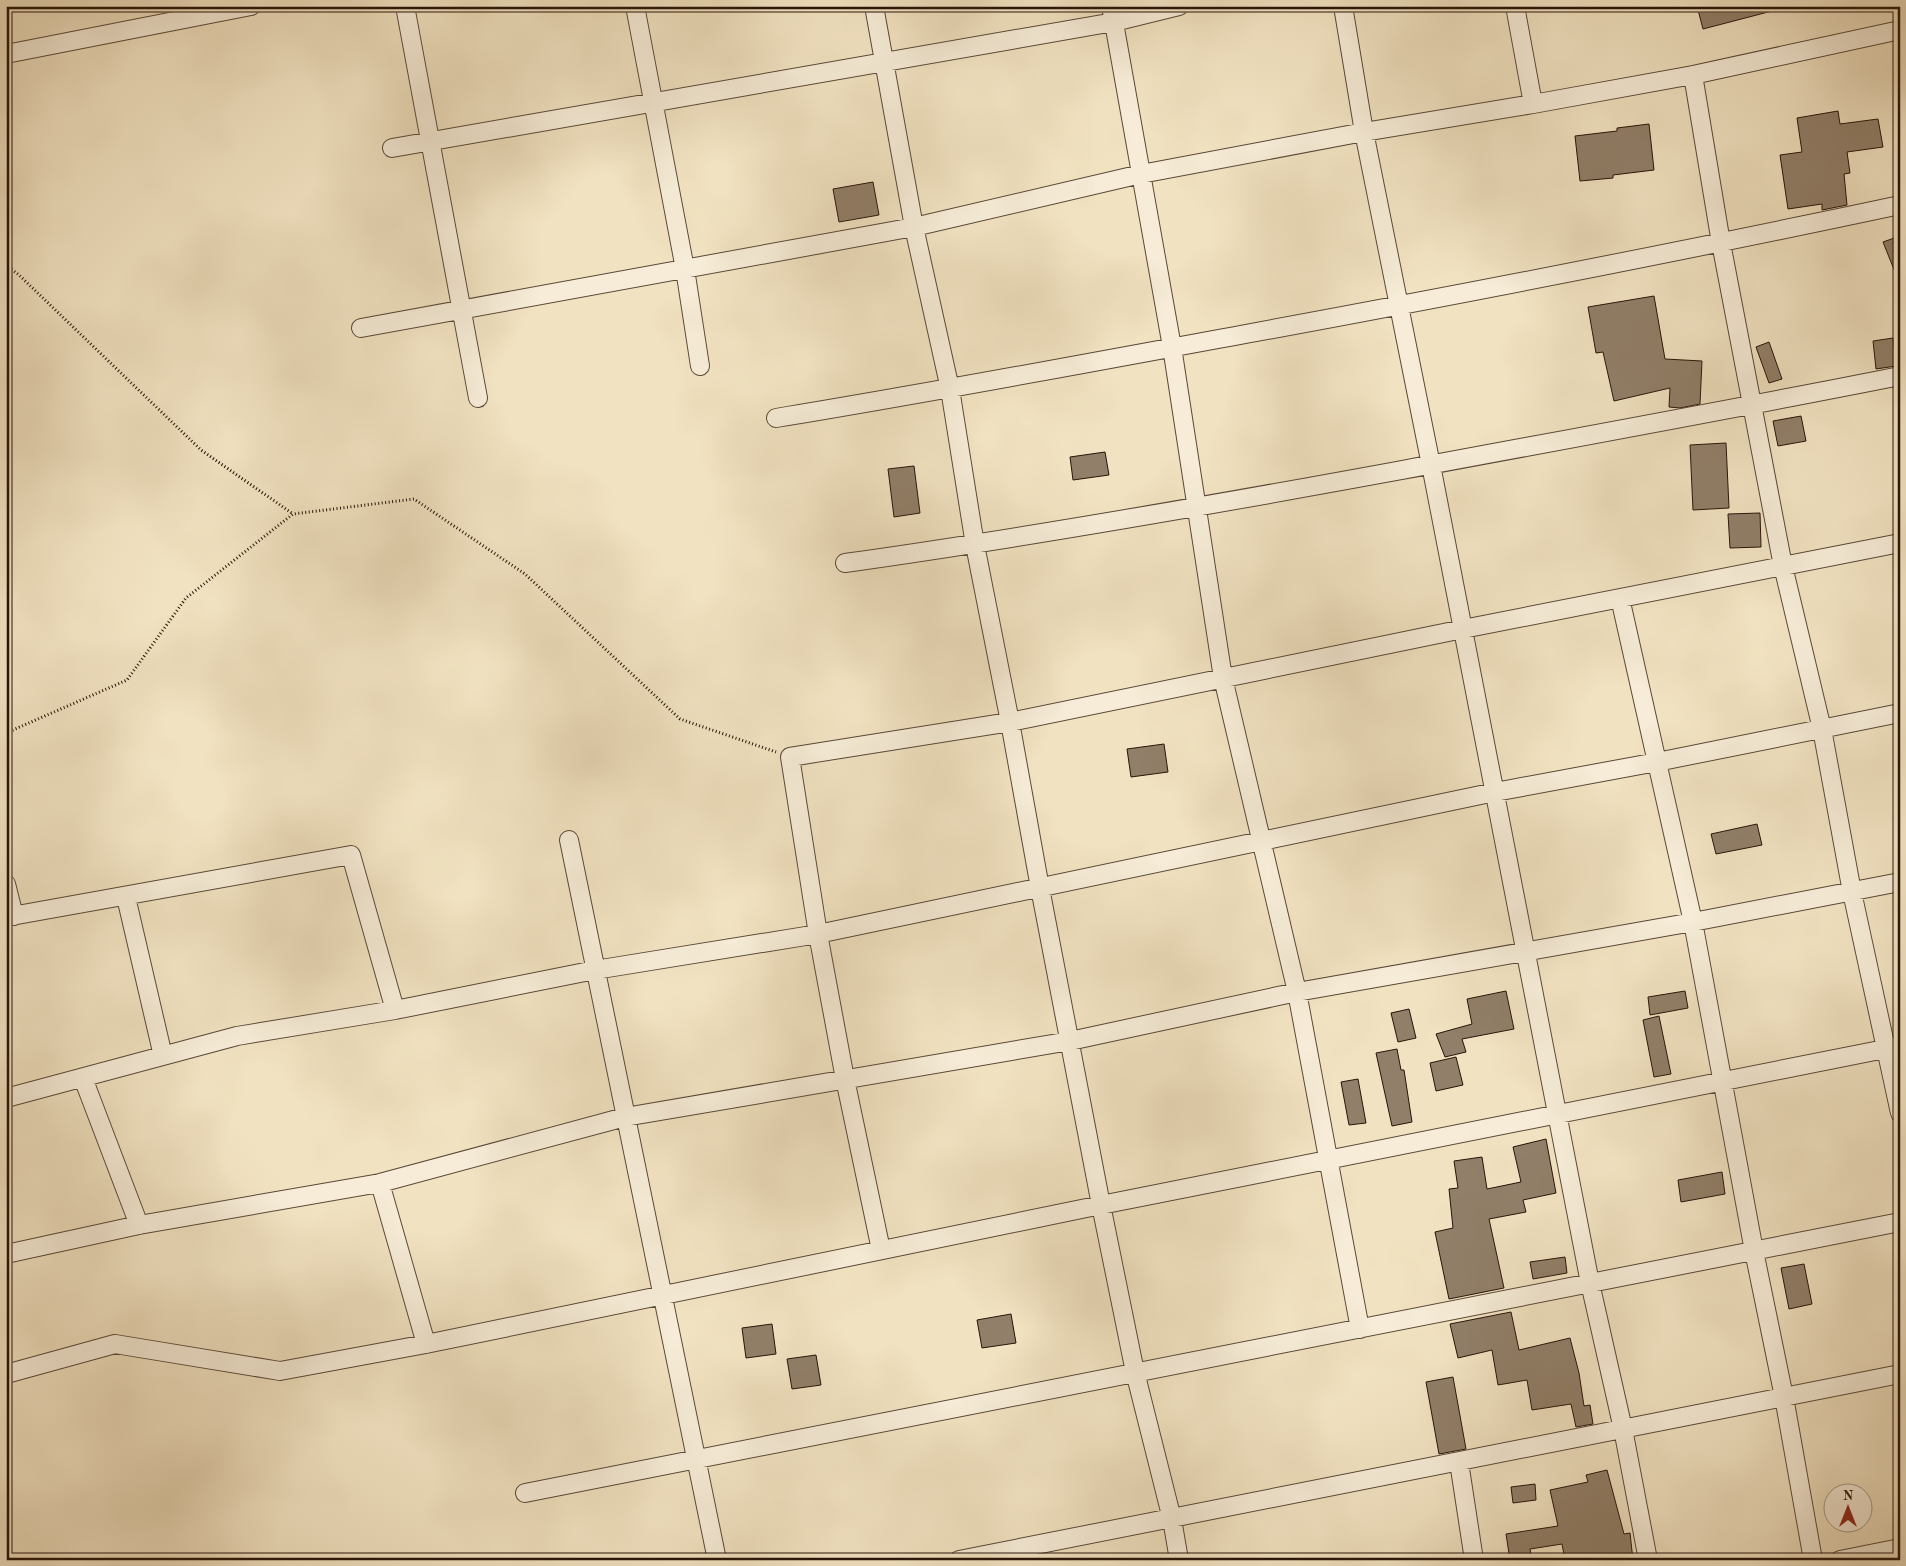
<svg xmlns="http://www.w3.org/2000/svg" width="1906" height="1566" viewBox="0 0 1906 1566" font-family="'Old Standard TT',serif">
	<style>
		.building { fill: #917f69; stroke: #281409 }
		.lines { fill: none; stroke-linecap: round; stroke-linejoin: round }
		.minor-casing { stroke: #5a4837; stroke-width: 20 }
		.path { stroke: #281409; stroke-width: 3; stroke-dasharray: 1 2.5; stroke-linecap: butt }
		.minor { stroke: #f6ecd7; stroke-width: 18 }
	</style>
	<rect width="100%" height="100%" fill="#f1e2c1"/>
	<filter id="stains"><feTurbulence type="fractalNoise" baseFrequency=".004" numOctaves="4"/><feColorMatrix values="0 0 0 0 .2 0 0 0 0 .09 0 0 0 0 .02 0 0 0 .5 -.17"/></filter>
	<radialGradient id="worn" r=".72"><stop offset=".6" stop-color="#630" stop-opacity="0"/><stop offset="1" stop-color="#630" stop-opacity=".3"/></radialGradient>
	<path class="building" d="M1697,6H1771L1772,11L1703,29Z
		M1838,111L1840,124L1878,119L1883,147L1847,152L1850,173L1844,174L1847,205L1822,210V204L1788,209L1780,155L1802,152L1797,118Z
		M1649,124L1654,170L1613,175V178L1580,181L1575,136L1617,131V128Z
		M873,182L879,215L839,222L833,189Z
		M1900,236V282H1899L1883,242Z
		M1654,296L1665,359L1702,361L1700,404L1680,408L1669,407L1670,388L1614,401L1603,352L1596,353L1588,307Z
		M1893,338L1896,366L1876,369L1873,341Z
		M1769,342L1782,379L1769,383L1756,347Z
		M1801,416L1806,441L1778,446L1773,421Z
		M1726,443L1729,508L1693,510L1690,445Z
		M1105,452L1109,475L1073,480L1070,457Z
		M914,466L920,513L894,517L888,469Z
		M1760,513L1761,547L1730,548L1728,514Z
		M1164,744L1168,772L1131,777L1127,749Z
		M1757,824L1762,845L1716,854L1711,834Z
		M1506,991L1514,1029L1462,1039L1466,1052L1445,1057L1436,1034L1472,1024L1467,999Z
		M1685,991L1688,1008L1650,1015L1648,997Z
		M1409,1009L1416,1038L1398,1042L1391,1013Z
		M1659,1016L1671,1074L1654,1077L1643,1020Z
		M1397,1049L1401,1070H1404L1412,1122L1392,1126L1376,1053Z
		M1456,1057L1463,1085L1436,1091L1430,1063Z
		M1358,1079L1366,1123L1349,1125L1341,1082Z
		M1546,1139L1556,1193L1523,1200L1526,1212L1489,1219L1504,1288L1449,1299L1435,1232L1453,1228L1449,1189L1458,1188L1454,1161L1482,1157L1487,1189L1521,1182L1513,1147Z
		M1722,1172L1725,1194L1681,1202L1678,1180Z
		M1565,1257L1567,1273L1533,1279L1530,1262Z
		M1804,1264L1812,1304L1789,1309L1781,1268Z
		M1511,1312L1519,1350L1570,1338L1579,1373L1584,1406L1590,1405L1593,1424L1576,1427L1571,1404L1532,1410L1527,1380L1498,1385L1492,1350L1458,1358L1450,1324Z
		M1011,1314L1016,1343L982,1348L977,1320Z
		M772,1324L776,1354L746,1358L742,1328Z
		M816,1355L821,1385L792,1389L787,1359Z
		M1453,1377L1466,1449L1439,1454L1426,1382Z
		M1607,1470L1624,1534L1630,1533L1633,1560H1565L1562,1544L1530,1549L1532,1560H1510L1506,1534L1558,1526L1550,1490L1588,1482L1586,1475Z
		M1535,1484L1536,1500L1513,1503L1511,1487Z"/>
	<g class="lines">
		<defs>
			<path id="minor" d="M405,6L478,398
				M635,6L685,269L700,366
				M874,6L914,227L950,389L975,545L1010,722L1040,888L1101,1205L1135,1372L1172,1519L1179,1560
				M1111,6L1172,347L1223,678L1297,992L1360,1329
				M1343,6L1364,132L1431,465L1590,1283L1623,1429L1648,1560
				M1515,6L1533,104
				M6,54L251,6
				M1693,75L1721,243L1783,566L1822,729L1852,892L1900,1113
				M392,148L1114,22L1179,6
				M361,328L914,227L1141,174L1364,132L1533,104L1693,75L1900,30
				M776,418C935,392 1093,362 1251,333C1468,293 1684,251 1900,205
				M845,563C1031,537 1217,504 1402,470C1568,439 1734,409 1900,376
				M1620,598L1693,922L1754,1251L1784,1397L1813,1560
				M569,840L717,1560
				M6,884L14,916
				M126,897L163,1056
				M6,917L351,855L395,1010
				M83,1078L139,1225
				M6,1098L237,1036L395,1010L595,970L818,934L1495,792L1657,762L1900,713
				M380,1183L426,1344
				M881,1250L845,1079L818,934L790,757L1010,722L1463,629L1900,543
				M6,1254L139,1225L380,1183L625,1117L1070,1041L1297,992L1693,922L1900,882
				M6,1374L115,1344L280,1371L426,1344L1101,1205L1900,1046
				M1459,1462L1474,1560
				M525,1493L1900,1222
				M959,1560L1900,1374
				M1840,1560L1900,1548"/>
		</defs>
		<use href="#minor" class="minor-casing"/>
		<path class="path" d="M6,265L19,275L201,450L293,514
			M6,733L127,680L186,598L293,514L414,499L525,574L680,719L776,752"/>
		<use href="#minor" class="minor"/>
	</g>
	<rect width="1906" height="1566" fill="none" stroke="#f1e2c1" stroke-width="25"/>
	<rect x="8" y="8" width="1891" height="1551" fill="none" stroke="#281409" stroke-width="2.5"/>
	<rect x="12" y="12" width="1881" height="1541" fill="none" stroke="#281409"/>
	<g transform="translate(1848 1508)"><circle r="24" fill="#f6ecd7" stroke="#a49685"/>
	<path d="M0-4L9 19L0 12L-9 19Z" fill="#8f2418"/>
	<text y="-8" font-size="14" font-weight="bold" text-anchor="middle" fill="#281409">N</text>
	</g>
	<rect width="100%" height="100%" filter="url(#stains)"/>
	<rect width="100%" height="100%" fill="url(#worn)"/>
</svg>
